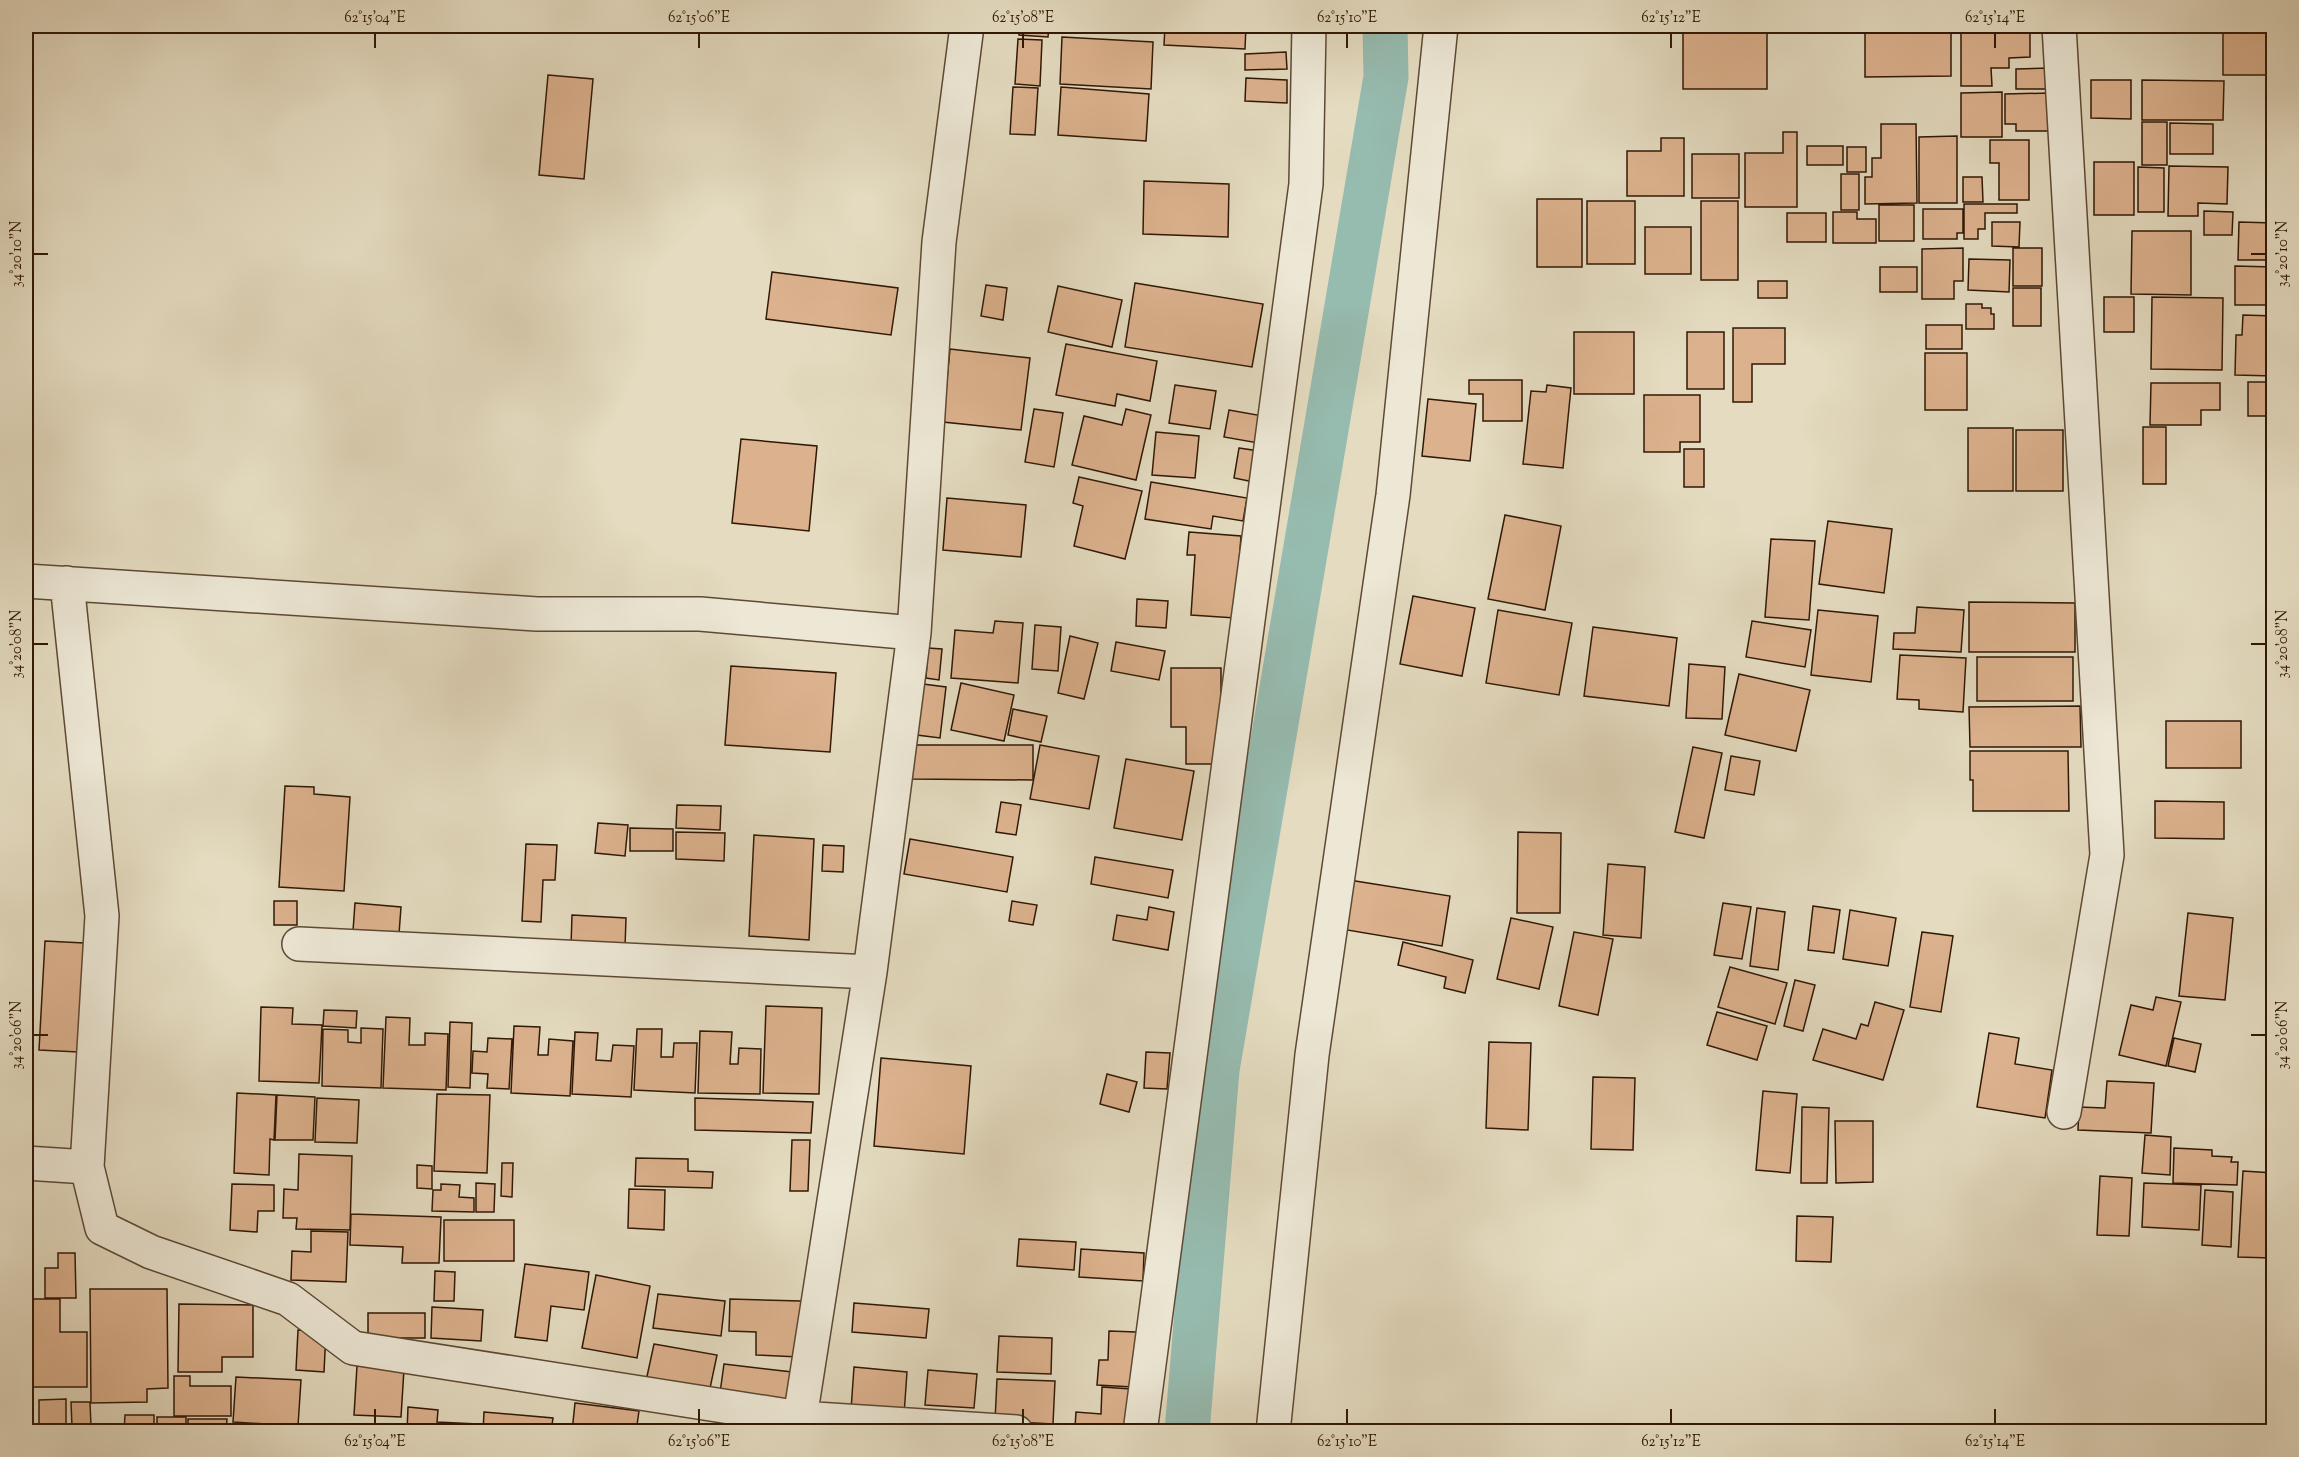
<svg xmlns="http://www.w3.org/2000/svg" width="2299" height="1457" viewBox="0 0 2299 1457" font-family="'Sorts Mill Goudy',serif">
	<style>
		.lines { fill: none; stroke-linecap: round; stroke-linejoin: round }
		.canal { stroke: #96bbaf; stroke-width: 45 }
		.building { fill: #dcb28e; stroke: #301806; stroke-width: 1.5 }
		.minor-casing { stroke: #5d4934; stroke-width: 36 }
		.minor { stroke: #ede8d6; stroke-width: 33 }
		.ticks { fill: none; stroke: #301806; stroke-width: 2 }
		.neatline { fill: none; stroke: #301806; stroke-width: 2 }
		.ticks-label { font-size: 15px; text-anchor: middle; fill: #301806 }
	</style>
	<rect width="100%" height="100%" fill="#e4dbc0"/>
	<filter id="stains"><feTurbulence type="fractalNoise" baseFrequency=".00333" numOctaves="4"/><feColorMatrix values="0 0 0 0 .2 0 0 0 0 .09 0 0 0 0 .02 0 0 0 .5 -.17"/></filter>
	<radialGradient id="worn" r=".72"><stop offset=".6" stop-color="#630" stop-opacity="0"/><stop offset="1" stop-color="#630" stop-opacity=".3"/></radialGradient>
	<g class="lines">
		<path class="canal" d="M1187,1432L1217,1070L1386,77L1385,26"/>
	</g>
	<path class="building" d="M1020,26H1049L1048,37L1019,35Z
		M1165,26H1246L1245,49L1164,45Z
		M1683,26H1767V89H1683Z
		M1865,26H1951V76L1865,77Z
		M1961,26H2030V57L2009,58V68H1991L1992,86H1961Z
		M2223,30H2272L2271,75H2223Z
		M1062,37L1153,42L1151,89L1060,84Z
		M1018,39L1042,40L1040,86L1015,84Z
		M1286,52L1287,69L1245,70V54Z
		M2050,68L2051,89H2016V69Z
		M548,75L593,79L584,179L539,175Z
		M1246,78L1287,80V103L1245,101Z
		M2091,80H2131V119L2091,118Z
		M2142,80L2224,81L2223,120H2142Z
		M1013,87L1038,88L1035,135L1010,134Z
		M1061,87L1149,94L1146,141L1058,135Z
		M2002,92V137H1961V93Z
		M2050,93V131H2016V124H2005V94Z
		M2142,122H2167V165H2142Z
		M2170,123L2213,124V154H2170Z
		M1881,124H1916L1917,203L1865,204V177H1872V158H1881Z
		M1783,132H1797V207H1745V153H1783Z
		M1957,136V203H1919V137Z
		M1661,138H1684V196H1627V151H1661Z
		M1990,140H2029V200H1999V163H1990Z
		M1807,146H1843V165H1807Z
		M1847,147H1866V172H1847Z
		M1692,154H1739V198H1692Z
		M2094,162H2134V215H2094Z
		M2169,166L2228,167L2227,204L2198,203V216H2168Z
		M2138,167L2164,168V212H2138Z
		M1841,174H1859V210H1841Z
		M1963,177H1982L1983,202H1963Z
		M1144,181L1229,184L1228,237L1143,234Z
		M1537,199H1582V267H1537Z
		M1587,201H1635V264H1587Z
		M1701,201H1738V280H1701Z
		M1964,204H2017V213H1985V229H1978V239H1964Z
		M1879,205H1914V241H1879Z
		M1923,209H1963V233H1957V239H1923Z
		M2204,211L2233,212L2232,235H2204Z
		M1833,212H1857V219H1876V243H1833Z
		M1787,213H1826V242H1787Z
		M1992,222H2020L2019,247L1992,246Z
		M2239,222L2274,223V260H2238Z
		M1645,227H1691V274H1645Z
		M2132,231H2191V295L2131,294Z
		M26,243H31L29,295H26Z
		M1963,248V281H1954V299H1922V249Z
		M2013,248H2042V286H2013Z
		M1969,259L2010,260L2009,292L1968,290Z
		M2235,266L2274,267V305H2235Z
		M1880,267H1917V292H1880Z
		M772,272L898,288L891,335L766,319Z
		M1758,281H1787V298H1758Z
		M1135,283L1263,304L1252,367L1125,347Z
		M986,285L1007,288L1003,320L981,316Z
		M1058,286L1122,300L1112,347L1048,332Z
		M2013,288H2041V326H2013Z
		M2104,297H2134V332H2104Z
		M2152,297L2223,298L2222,370L2151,369Z
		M1966,304H1982V308H1991V314H1994V329H1966Z
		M2243,315L2274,316V376L2235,375L2236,335H2242Z
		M1926,325H1962V349H1926Z
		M1733,328H1785V364H1752V402H1733Z
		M1574,332H1634V394H1574Z
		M1687,332H1724V389H1687Z
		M1066,344L1157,361L1150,401L1117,394L1115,406L1056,395Z
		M950,349L1030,358L1021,430L943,422Z
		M1925,353H1967V410H1925Z
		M1469,380H1522V421H1483V394H1469Z
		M2248,382H2274V416H2248Z
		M2151,383H2220V410H2201V425H2150Z
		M1175,385L1216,391L1210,429L1169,423Z
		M1547,385L1571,388L1563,468L1523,464L1531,391L1546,392Z
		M1644,395H1700V442H1680V452H1644Z
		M1428,399L1476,404L1470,461L1422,456Z
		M1034,409L1063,413L1054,467L1025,462Z
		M1126,409L1151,415L1136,480L1072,465L1084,416L1122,425Z
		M1229,410L1263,416L1258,443L1224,437Z
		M2143,427H2166V484H2143Z
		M1968,428H2013V491H1968Z
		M2016,430H2063V491H2016Z
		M1156,432L1199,436L1195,478L1152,475Z
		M741,439L817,446L809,531L732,523Z
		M1239,448L1259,451L1254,482L1234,478Z
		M1684,449H1704V487H1684Z
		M1079,477L1142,491L1125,559L1074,546L1083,506L1073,503Z
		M1151,482L1247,498L1243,521L1213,516L1211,529L1145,519Z
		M947,498L1026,505L1021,557L943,550Z
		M1505,515L1561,526L1545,610L1488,599Z
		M1828,521L1892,529L1884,593L1819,584Z
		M1189,532L1241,536L1235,618L1191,615L1195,555H1187Z
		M1771,539L1815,541L1809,620L1765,617Z
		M1413,596L1475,608L1462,676L1400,664Z
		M1137,599L1168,601L1166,628L1136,626Z
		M1969,602L2075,603V652H1969Z
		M1917,607L1964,610L1961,652L1893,649L1894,633H1915Z
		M1498,610L1572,623L1559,695L1486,683Z
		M1818,610L1878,616L1871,682L1811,675Z
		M995,621L1023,623L1018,683L951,678L955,630L993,633Z
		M1752,621L1811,630L1805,667L1746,657Z
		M1035,625L1061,627L1058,671L1032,669Z
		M1593,627L1677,638L1669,706L1584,696Z
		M1070,636L1098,643L1084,699L1058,693Z
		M1116,642L1165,651L1159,680L1111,671Z
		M928,648L942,649L939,680L926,678Z
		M1900,655L1966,658L1963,712L1919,709V700L1897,699Z
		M1977,657H2073V701H1977Z
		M1689,664L1725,667L1722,719L1686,718Z
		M731,666L836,673L830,752L725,745Z
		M1171,668H1221V764H1186V727H1171Z
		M1739,674L1810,690L1796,751L1725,735Z
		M961,683L1014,695L1004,741L951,730Z
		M923,684L946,687L940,738L917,735Z
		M2080,706L2081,747H1970L1969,707Z
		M1013,709L1047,716L1041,742L1008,735Z
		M2166,721H2241V768H2166Z
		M912,745H1033V780L912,779Z
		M1040,745L1099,756L1089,809L1030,799Z
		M1693,747L1722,753L1704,838L1675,832Z
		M1970,751H2068L2069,811H1973V780H1970Z
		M1731,756L1760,761L1754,795L1725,790Z
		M1126,759L1194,771L1182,840L1114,828Z
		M285,786L314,787V794L350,797L344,891L279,887Z
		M2155,801L2224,802V839L2155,838Z
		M1001,802L1021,805L1016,835L996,832Z
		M677,805L721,806L720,830L676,828Z
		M598,823L628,825L625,856L595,853Z
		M630,828L673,829V851H630Z
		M676,832L725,833L724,861L676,859Z
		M1518,832L1561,833L1560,913H1517Z
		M754,835L814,839L809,940L749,936Z
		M910,839L1013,857L1007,892L904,874Z
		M526,844L557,845L555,880H543L541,922L522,921Z
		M823,845L844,846L843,872L822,871Z
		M1095,857L1173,870L1168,898L1091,884Z
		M1608,864L1645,867L1641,938L1603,935Z
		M1349,880L1450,896L1442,946L1341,929Z
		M274,901H297V925H274Z
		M1012,901L1037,905L1033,925L1009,921Z
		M355,903L401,907L399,934L353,931Z
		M1723,903L1751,907L1742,959L1714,955Z
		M1813,906L1840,910L1834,953L1808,950Z
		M1149,907L1174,912L1168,950L1113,940L1117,915L1147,920Z
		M1757,908L1785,912L1778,970L1750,966Z
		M1850,910L1896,918L1888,966L1843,959Z
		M2188,913L2233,918L2225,1000L2179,996Z
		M572,915L626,918L625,948L571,946Z
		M1511,918L1553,927L1539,989L1497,979Z
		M1574,932L1613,939L1598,1015L1559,1006Z
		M1922,932L1953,936L1941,1012L1910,1007Z
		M45,941L84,943L78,1052L39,1050Z
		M1403,942L1473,960L1465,993L1444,988L1446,977L1398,965Z
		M1730,967L1787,983L1775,1024L1718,1007Z
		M1795,980L1815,985L1803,1031L1784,1026Z
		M2156,997L2181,1002L2166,1066L2119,1055L2131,1005L2153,1010Z
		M1875,1002L1904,1010L1883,1080L1813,1060L1823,1029L1856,1039L1861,1024L1868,1026Z
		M766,1006L822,1008L819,1094L763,1093Z
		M261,1007L293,1008L292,1024L322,1025L319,1083L259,1081Z
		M324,1010L357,1011L356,1028L323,1026Z
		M1717,1012L1767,1026L1757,1060L1707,1045Z
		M386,1017L410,1018L409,1045H425V1033L448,1034L446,1090L383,1088Z
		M450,1022L472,1023L470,1088L448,1087Z
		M514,1026L540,1027L538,1055H548L549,1039L573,1041L570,1096L511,1093Z
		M361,1028L383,1029L381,1088L322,1086L323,1029L348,1030V1042L361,1043Z
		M637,1029H662L661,1057H673L674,1043H697L695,1093L634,1090Z
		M700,1031L732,1032L730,1064H738L739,1048L761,1049L760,1094L698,1093Z
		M575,1032L598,1033L596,1060L611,1061L613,1045L634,1046L631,1097L572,1094Z
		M1989,1033L2019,1038L2015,1064L2052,1070L2045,1118L1977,1107Z
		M488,1038L512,1039L509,1089L487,1088L488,1074L472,1073L473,1051L487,1052Z
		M2174,1038L2201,1044L2195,1072L2168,1066Z
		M1489,1042L1531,1043L1528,1130L1486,1128Z
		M1146,1052L1170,1053L1167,1089L1144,1088Z
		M881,1058L971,1066L964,1154L874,1146Z
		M1107,1074L1137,1082L1129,1112L1100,1104Z
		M1593,1077L1635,1078L1633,1150L1591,1149Z
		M2107,1081L2154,1083L2151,1133L2078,1130L2079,1107L2105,1108Z
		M1763,1091L1797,1094L1790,1173L1756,1170Z
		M237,1093L276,1095L274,1140L270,1139L269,1175L234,1173Z
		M437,1094L490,1095L487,1173L434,1171Z
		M277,1095L315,1097L313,1140H275Z
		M317,1098L359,1100L357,1143L315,1142Z
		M695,1098L813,1102L811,1133L695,1130Z
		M1802,1107L1829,1108L1827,1183H1801Z
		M1835,1121H1873V1182L1836,1183Z
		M2145,1135L2171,1137L2170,1175L2142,1173Z
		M792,1140H810L808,1191H790Z
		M2174,1148L2212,1150V1156L2232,1157L2231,1162H2238L2237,1185L2173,1183Z
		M299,1154L352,1156L350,1230L296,1229L297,1218H283L284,1189L298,1190Z
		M636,1158L688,1159V1171L713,1172L712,1188L635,1186Z
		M502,1163H513L512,1197L501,1196Z
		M417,1165L432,1166V1189L417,1188Z
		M2243,1171L2274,1173L2271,1258L2238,1257Z
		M2100,1176L2132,1178L2129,1236L2097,1235Z
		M476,1183L495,1184L494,1212H476Z
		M2144,1183L2201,1185L2199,1230L2142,1227Z
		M232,1184L274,1185V1211H258L257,1232L230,1230Z
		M441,1184L460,1185L459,1197L474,1198V1212L432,1211L433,1190H441Z
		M629,1189L665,1190L664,1230L628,1228Z
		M2205,1190L2233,1192L2231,1247L2202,1245Z
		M351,1214L441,1217L439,1263H402L403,1247L350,1245Z
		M1797,1216L1833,1217L1831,1262L1796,1261Z
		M444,1220H514V1261H444Z
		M311,1231L348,1232L346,1282L291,1280L292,1251L311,1252Z
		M1019,1239L1076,1242L1074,1270L1017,1266Z
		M1081,1249L1144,1253L1143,1281L1079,1277Z
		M58,1253H75L76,1298H45V1268H58Z
		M525,1264L589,1272L584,1310L551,1306L547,1341L515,1337Z
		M435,1271L455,1272L454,1301H434Z
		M596,1275L650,1286L637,1358L582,1348Z
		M90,1289H167L168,1388L147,1389V1402L91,1403Z
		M658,1294L725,1301L721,1336L653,1328Z
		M28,1299H60V1332H87V1387H29Z
		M730,1299L801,1301L799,1357L756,1355V1332L729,1331Z
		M854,1303L929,1309L926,1338L852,1332Z
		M179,1304L253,1305V1357H222V1372H178Z
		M432,1307L483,1310L481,1341L431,1338Z
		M368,1313H425V1338H368Z
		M298,1330L326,1332L324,1372L296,1370Z
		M1109,1331L1136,1332L1133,1387L1097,1385L1099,1360H1108Z
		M999,1336L1052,1338L1051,1374L997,1372Z
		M654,1344L717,1355L709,1393L646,1381Z
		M724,1364L792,1372L788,1409L719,1400Z
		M357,1366L404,1369L401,1417L354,1415Z
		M854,1367L907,1372L904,1415L851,1410Z
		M928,1370L977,1374L974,1408L925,1405Z
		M174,1376H190V1386H231V1416H174Z
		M236,1377L301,1380L298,1426L233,1422Z
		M997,1379L1055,1381L1053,1424L995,1421Z
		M1102,1387L1131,1389L1129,1430L1075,1427L1076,1412L1101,1414Z
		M66,1399V1426H39V1400Z
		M71,1402H90L91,1427H72Z
		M575,1403L639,1411L636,1432H572Z
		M408,1407L438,1410L437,1422L477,1424L476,1432H407Z
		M484,1412L553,1418L551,1432H483Z
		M125,1415H154V1432H124Z
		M157,1417H186V1432H157Z
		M188,1419H227L226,1432H188Z"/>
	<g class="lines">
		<defs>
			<path id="minor" d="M2059,26L2107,855L2064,1112
				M26,581L537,614H700L914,633
				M67,583L102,916L87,1167L102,1228L151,1252L288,1299L353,1348L800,1418L1016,1432
				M299,944L870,972
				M26,1163L87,1167
				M792,1432L800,1418L870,972L914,633L939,242L967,26
				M1140,1432L1306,184L1309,26
				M1273,1432L1312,1055L1393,495L1441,26"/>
		</defs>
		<use href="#minor" class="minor-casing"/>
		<use href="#minor" class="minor"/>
	</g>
	<path class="ticks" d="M375,33V48M699,33V48M1023,33V48M1347,33V48M1671,33V48M1995,33V48M33,254H48M2251,254H2266M33,644H48M2251,644H2266M33,1035H48M2251,1035H2266M375,1409V1424M699,1409V1424M1023,1409V1424M1347,1409V1424M1671,1409V1424M1995,1409V1424"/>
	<rect width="2299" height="1457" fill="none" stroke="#e4dbc0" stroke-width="66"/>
	<rect x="33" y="33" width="2233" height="1391" class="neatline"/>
	<g class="ticks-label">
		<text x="375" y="22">62°15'04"E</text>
		<text x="699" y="22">62°15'06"E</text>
		<text x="1023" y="22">62°15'08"E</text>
		<text x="1347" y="22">62°15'10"E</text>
		<text x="1671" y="22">62°15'12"E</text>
		<text x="1995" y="22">62°15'14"E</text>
		<text transform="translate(16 254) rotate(-90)" y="5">34°20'10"N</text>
		<text transform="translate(2282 254) rotate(-90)" y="5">34°20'10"N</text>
		<text transform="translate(16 644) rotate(-90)" y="5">34°20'08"N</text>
		<text transform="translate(2282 644) rotate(-90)" y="5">34°20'08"N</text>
		<text transform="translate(16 1035) rotate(-90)" y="5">34°20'06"N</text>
		<text transform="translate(2282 1035) rotate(-90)" y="5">34°20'06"N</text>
		<text x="375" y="1446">62°15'04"E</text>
		<text x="699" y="1446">62°15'06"E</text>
		<text x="1023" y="1446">62°15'08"E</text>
		<text x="1347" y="1446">62°15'10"E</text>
		<text x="1671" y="1446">62°15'12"E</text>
		<text x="1995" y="1446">62°15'14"E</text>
	</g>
	<rect width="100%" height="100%" filter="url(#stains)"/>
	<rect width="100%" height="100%" fill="url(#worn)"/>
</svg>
